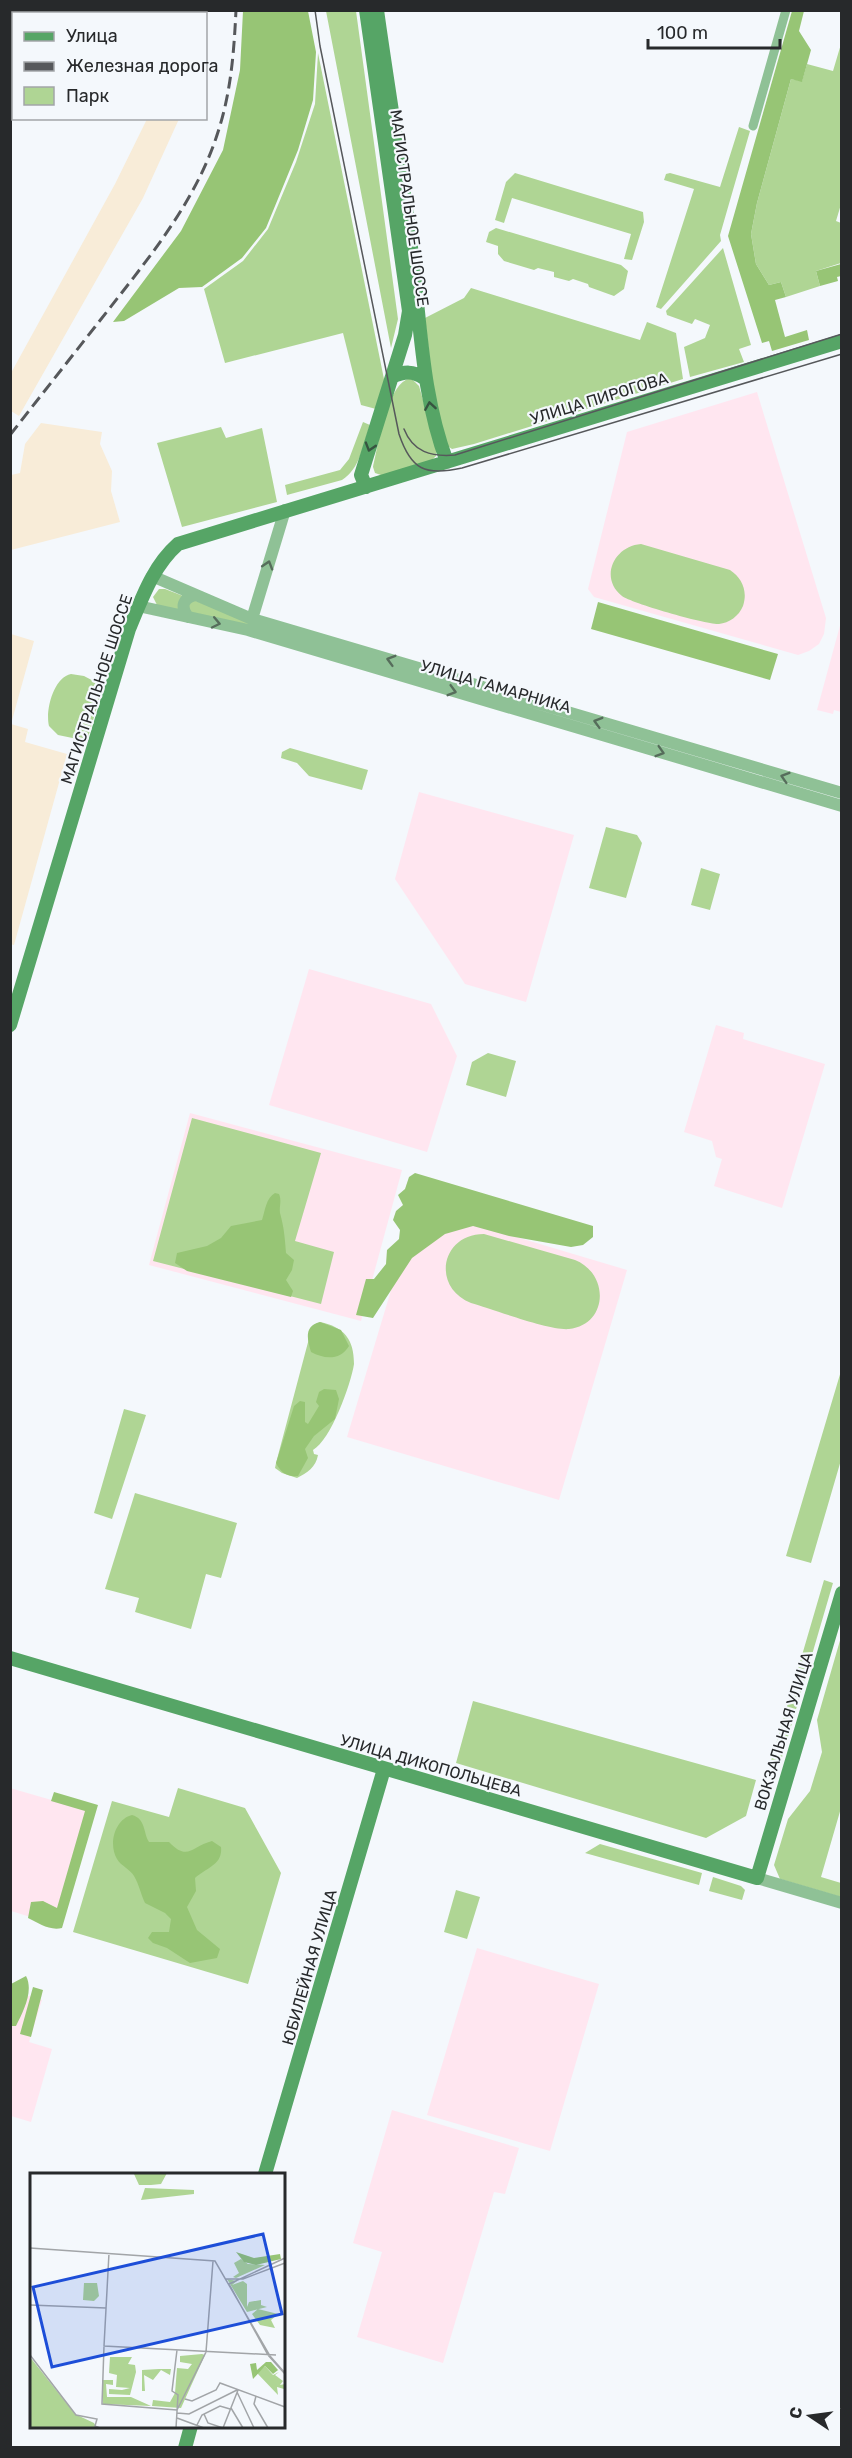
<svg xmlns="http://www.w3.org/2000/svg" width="852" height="2458" viewBox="0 0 852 2458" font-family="Rubik,sans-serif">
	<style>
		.industrial { fill: #f8ecd8 }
		.education { fill: #ffe6f0 }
		.green { fill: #afd594 }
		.forest { fill: #97c575 }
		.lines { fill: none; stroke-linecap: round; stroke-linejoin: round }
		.minor { stroke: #8fc196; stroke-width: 9 }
		.tertiary { stroke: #8fc196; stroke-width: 12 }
		.secondary { stroke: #56a566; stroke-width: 14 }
		.tram { stroke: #56585b; stroke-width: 1.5 }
		.rail { stroke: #56585b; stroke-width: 3; stroke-dasharray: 12 6; stroke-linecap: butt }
		.oneway { stroke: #375440 }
		.oneway2 { stroke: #566d5b }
		.labels { text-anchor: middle; stroke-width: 4.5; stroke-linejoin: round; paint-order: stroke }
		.street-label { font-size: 16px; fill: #27292b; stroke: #f4f8fc }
		.inset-road { fill: none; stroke: #a2a5a8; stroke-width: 1.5 }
		.view { fill: #1d4ed8; fill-opacity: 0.15; stroke: #1d4ed8; stroke-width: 3 }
		.inset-edge { fill: none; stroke: #27292b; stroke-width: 3 }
	</style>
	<rect width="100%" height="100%" fill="#f4f8fc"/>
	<path class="industrial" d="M147,119H179L143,198L19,416L11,411V373L115,184Z
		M41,423L102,432L100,444L112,471L111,491L120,522L11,550V475L20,473L25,444Z
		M11,634L34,641L11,724L28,729L25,742L67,754L14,945L10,944Z"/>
	<path class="education" d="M757,392L826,618L824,634L819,644L809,651L798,655L594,597L588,589L627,432Z
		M841,622V712L834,710L833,714L817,710Z
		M419,792L574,835L526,1002L465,984L395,879Z
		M309,969L431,1004L457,1056L427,1152L269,1105Z
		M716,1025L744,1033L743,1039L825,1064L782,1208L714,1186L722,1159L716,1157L712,1141L684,1132Z
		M190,1113L402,1170L361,1321L149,1265Z
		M416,1207L627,1270L559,1500L347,1437Z
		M10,1788L93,1812L60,1926L11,1911Z
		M477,1948L599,1984L550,2151L427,2115Z
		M10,1990L42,2000L29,2042L52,2049L31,2122L11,2116Z
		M392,2110L519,2148L505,2194L494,2192L443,2363L357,2337L382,2252L353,2243Z"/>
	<path class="green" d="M326,11H356L398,319L391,348Z
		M841,44L842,201L836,221L841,223V263L816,271L820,286L786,297L781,282L769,285L756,264L751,234L757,203L791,79L802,81L807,64L833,71Z
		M318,53L385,384L376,409L361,405L343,333L225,363L204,289L243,261L268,229L296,162L315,104Z
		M739,127L750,131L720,235L721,241L661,309L656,307L694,189L664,180L666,174L670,173L720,187Z
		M515,173L643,212L644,222L632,260L624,259L631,234L512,198L504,223L495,220L506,182Z
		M496,228L621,265L628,271L624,289L614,296L589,287L588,284L573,279L569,281L554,277V272L538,268L534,270L504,261L498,254V246L486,242L489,232Z
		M723,248L751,345L739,349L744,362L690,377L684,347L705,338L710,325L695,319L692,324L667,315L666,311Z
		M471,288L640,340L647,322L676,333L683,379L474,444L452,449L446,445L435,406L425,318L464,298Z
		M408,379H412L419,386L437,448L436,456L431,461L384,476L375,473L373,467C378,447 387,386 408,379Z
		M363,422L370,425C363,445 360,469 342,480L287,495L285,485L340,470L349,459Z
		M221,427L226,438L262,428L277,502L182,527L157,443Z
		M641,544L730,570C742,578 748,591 743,606C739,616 729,623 719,624C707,625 631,603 622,596C599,578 614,546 641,544Z
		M159,589H165L251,622L496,696L157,605L153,597Z
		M71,674L84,676L103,686L87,741L58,735L49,726C45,710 54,677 71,674Z
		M290,748L368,770L362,790L309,776L297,763L281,758L282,752Z
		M606,827L637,835L642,843L626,898L589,888Z
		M701,868L720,874L710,910L691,905Z
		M488,1053L516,1061L506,1097L466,1085L472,1062Z
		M192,1118L321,1153L295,1241L334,1252L321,1304L153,1261Z
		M484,1234L575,1260C610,1274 608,1325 569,1329C550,1331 492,1309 471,1303C431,1287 441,1234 484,1234Z
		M320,1322C344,1327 354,1339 354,1364C351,1384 331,1440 313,1450L314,1454L318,1455C316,1467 307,1473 297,1478L282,1473L275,1468L276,1463L311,1331L316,1324Z
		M841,1371V1460L811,1563L786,1556Z
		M124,1409L146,1415L112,1519L94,1513Z
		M135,1493L237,1523L221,1578L206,1574L191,1629L135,1612L139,1598L105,1589Z
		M824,1580L833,1583L780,1764L769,1768Z
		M841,1637V1808L821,1877L841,1883V1897L780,1879L774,1865L788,1819L810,1791L822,1752L817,1720Z
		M473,1701L756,1780L746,1816L706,1838L456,1763Z
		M178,1788L245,1808L281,1873L248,1984L73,1932L112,1801L169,1817Z
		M600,1844L702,1873L699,1885L585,1853Z
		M713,1877L741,1886L745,1890L742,1900L709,1891Z
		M456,1890L480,1897L467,1939L444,1932Z"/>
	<path class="forest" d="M243,11H308L316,52L313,100L298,150L266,228L242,258L202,287L179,288L124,321L113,322L181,231L223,150L240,70Z
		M792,11H804L799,31L811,50L802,82L791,79L757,203L751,234L756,264L769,285L781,282L786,297L775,300L785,337L807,330L809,340L772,351L769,341L762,343L728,236Z
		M841,264V276L837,277L838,281L820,286L816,271Z
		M598,602L778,654L770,680L591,629Z
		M415,1173L593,1226V1237L583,1245L571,1247L509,1236L473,1226L445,1234L412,1258L373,1318L356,1315L366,1279H374L386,1264L387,1250L399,1239L400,1230L393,1220L396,1211L403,1205L398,1195L405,1189L409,1177Z
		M275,1193L279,1194C282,1201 279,1206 280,1213C284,1227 285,1239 286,1253L294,1260L292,1270L286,1280L293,1291L291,1297L187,1271L175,1263L177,1253L207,1246L221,1238L231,1226L262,1220C265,1211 266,1198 275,1193Z
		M320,1322L341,1330L349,1346C340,1361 324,1359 311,1352C307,1339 304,1326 320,1322Z
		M324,1389L336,1390L339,1399L335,1419L314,1436L305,1449L308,1458L298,1476C287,1477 281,1473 276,1463L294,1406L300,1401L305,1402V1422L308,1424L319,1406L316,1402L319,1392Z
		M54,1792L98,1805L62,1928C49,1931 39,1923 28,1918L31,1902L43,1901L57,1908L85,1811L51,1801Z
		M132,1815C146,1819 143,1832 149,1842H169C188,1862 192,1846 212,1841L221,1847C223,1865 206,1868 195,1878L196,1891L187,1907L197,1930L220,1949L217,1958L190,1963L167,1948L153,1943L148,1938L152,1932H169L171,1919L165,1913L145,1903C141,1895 139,1884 134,1876C130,1869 121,1866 117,1859C108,1844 115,1819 132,1815Z
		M26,1976C34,1991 23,2012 16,2026H11V1984Z
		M33,1987L43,1990L31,2037L20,2034Z"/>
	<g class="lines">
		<path class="minor" d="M753,126L786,10"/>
		<path class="tertiary" d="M152,576L252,619L842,793
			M138,606L248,630L842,806
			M188,617C180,606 183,598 196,595
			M252,619L285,510
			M757,1878L842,1903"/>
		<path class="secondary" d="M377,10C390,104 407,198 416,292C422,350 426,406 447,462
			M392,377C405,371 413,371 424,378
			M366,487L361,475L405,335L409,311L366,10
			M10,1025L129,629C142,598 153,566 178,544L842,341
			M10,1658L757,1878L842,1593
			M265,2174L384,1769
			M185,2448L191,2426"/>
		<path class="tram" d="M315,10L320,46L399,434C411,470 425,476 462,468L842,354
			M404,429C413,452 431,457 455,455L842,334"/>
		<path class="rail" d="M10,435C43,393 76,351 109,309C152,254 197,199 218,132C231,92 234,52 236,10"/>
	</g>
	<defs><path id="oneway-chevron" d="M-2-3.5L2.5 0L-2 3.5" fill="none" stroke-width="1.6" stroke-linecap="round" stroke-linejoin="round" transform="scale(1.5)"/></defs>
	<g class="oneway">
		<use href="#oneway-chevron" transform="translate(430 406) rotate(-99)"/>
		<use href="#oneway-chevron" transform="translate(370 447) rotate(107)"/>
	</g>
	<g class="oneway2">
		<use href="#oneway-chevron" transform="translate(268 565) rotate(-73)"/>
		<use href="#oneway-chevron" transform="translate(216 623) rotate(12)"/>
		<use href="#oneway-chevron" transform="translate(391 660) rotate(-164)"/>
		<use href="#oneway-chevron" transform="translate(452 691) rotate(16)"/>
		<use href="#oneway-chevron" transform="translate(598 722) rotate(-164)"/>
		<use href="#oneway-chevron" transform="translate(660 752) rotate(17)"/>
		<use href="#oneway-chevron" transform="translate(785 777) rotate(-163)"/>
	</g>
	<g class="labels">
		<g class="street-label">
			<text transform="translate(410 208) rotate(82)" y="6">МАГИСТРАЛЬНОЕ ШОССЕ</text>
			<text transform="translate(599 398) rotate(-17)" y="6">УЛИЦА ПИРОГОВА</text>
			<text transform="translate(496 686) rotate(16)" y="6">УЛИЦА ГАМАРНИКА</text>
			<text transform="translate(96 689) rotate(-72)" y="6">МАГИСТРАЛЬНОЕ ШОССЕ</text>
			<text transform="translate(783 1731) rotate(-73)" y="6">ВОКЗАЛЬНАЯ УЛИЦА</text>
			<text transform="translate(431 1765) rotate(16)" y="6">УЛИЦА ДИКОПОЛЬЦЕВА</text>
			<text transform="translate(309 1967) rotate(-74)" y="6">ЮБИЛЕЙНАЯ УЛИЦА</text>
		</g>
	</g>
	<g transform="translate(30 2173)">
		<rect width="255" height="255" fill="#f4f8fc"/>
		<path d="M137,0L131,11L121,12H109L104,1ZM115,15L164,17V21L111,27ZM211,86L218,91L235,92L206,105L203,104L209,100L204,90ZM197,106L207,108L202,112L213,108L217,111V134L219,129L231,127V132L237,134L217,139ZM54,110H67L69,123L64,128L53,127ZM228,136L248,141L241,147L245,155L230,152L222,141ZM172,181L175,182L151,235L122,233L123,227L140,229L145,220L147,195L158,196L162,191L150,189V183ZM0,184L45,241L64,250L67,255H0ZM80,184H102L98,191L105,192L106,199L100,222L79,221V216L92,217L100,215L86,214L87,202L79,200ZM235,193L243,202L249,199L245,202L253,208L250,212L255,211L254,216L247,214L248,222L227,200ZM129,196H141L140,202L131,197L123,207L114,202L115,218H112V197ZM72,207H83V212L76,211L77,224H101L121,233L73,231Z" fill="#afd594"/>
		<path d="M206,79L224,85L250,81L251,86L226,92L214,89ZM236,189H241L255,205L248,197L243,201L235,193L223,206L220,191L226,190L227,197Z" fill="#97c575"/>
		<path class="inset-road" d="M0,75L185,88L240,183L255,200M79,80L74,173L246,182M255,85L199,111L238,182L255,201M196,106H213L255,90M0,132L76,135M74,173L72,231L147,237M0,182L46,242L67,246L65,253L70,255M207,219L224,255M226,223L224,231L238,255M155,226L162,228L186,217L190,210L255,234M201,235L213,255M147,237L176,179L183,88M147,240L159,241L207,217M174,241L178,250L193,255M147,245L174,255M167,252L172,242L190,233L200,236M146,255L148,222L142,218L147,177M193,255L208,217"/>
		<path class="view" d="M233,61L252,141L22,194L3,114Z"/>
		<rect width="255" height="255" class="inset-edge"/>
	</g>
	<rect width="852" height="2458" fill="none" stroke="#27292b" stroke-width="24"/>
	<rect x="12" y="12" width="195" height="108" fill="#f4f8fc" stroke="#a2a5a8" stroke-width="1.5"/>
	<rect x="24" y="32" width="30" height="9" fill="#56a566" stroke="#a2a5a8" stroke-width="1.5"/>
	<text x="66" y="42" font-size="18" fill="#27292b">Улица</text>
	<rect x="24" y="62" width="30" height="9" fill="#56585b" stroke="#a2a5a8" stroke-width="1.5"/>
	<text x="66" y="72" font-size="18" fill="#27292b">Железная дорога</text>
	<rect x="24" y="87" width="30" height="18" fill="#afd594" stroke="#a2a5a8" stroke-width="1.5"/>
	<text x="66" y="102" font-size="18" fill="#27292b">Парк</text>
	<g transform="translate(810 2416) rotate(283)" stroke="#f4f8fc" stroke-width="4.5" paint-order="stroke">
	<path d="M0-4.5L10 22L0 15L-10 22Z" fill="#27292b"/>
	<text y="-9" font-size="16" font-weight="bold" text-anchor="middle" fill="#27292b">С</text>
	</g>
	<path d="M648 39v9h132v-9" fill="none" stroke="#27292b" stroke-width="3"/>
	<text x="657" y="39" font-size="18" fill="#27292b" stroke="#f4f8fc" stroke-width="4.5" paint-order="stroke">100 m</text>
</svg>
